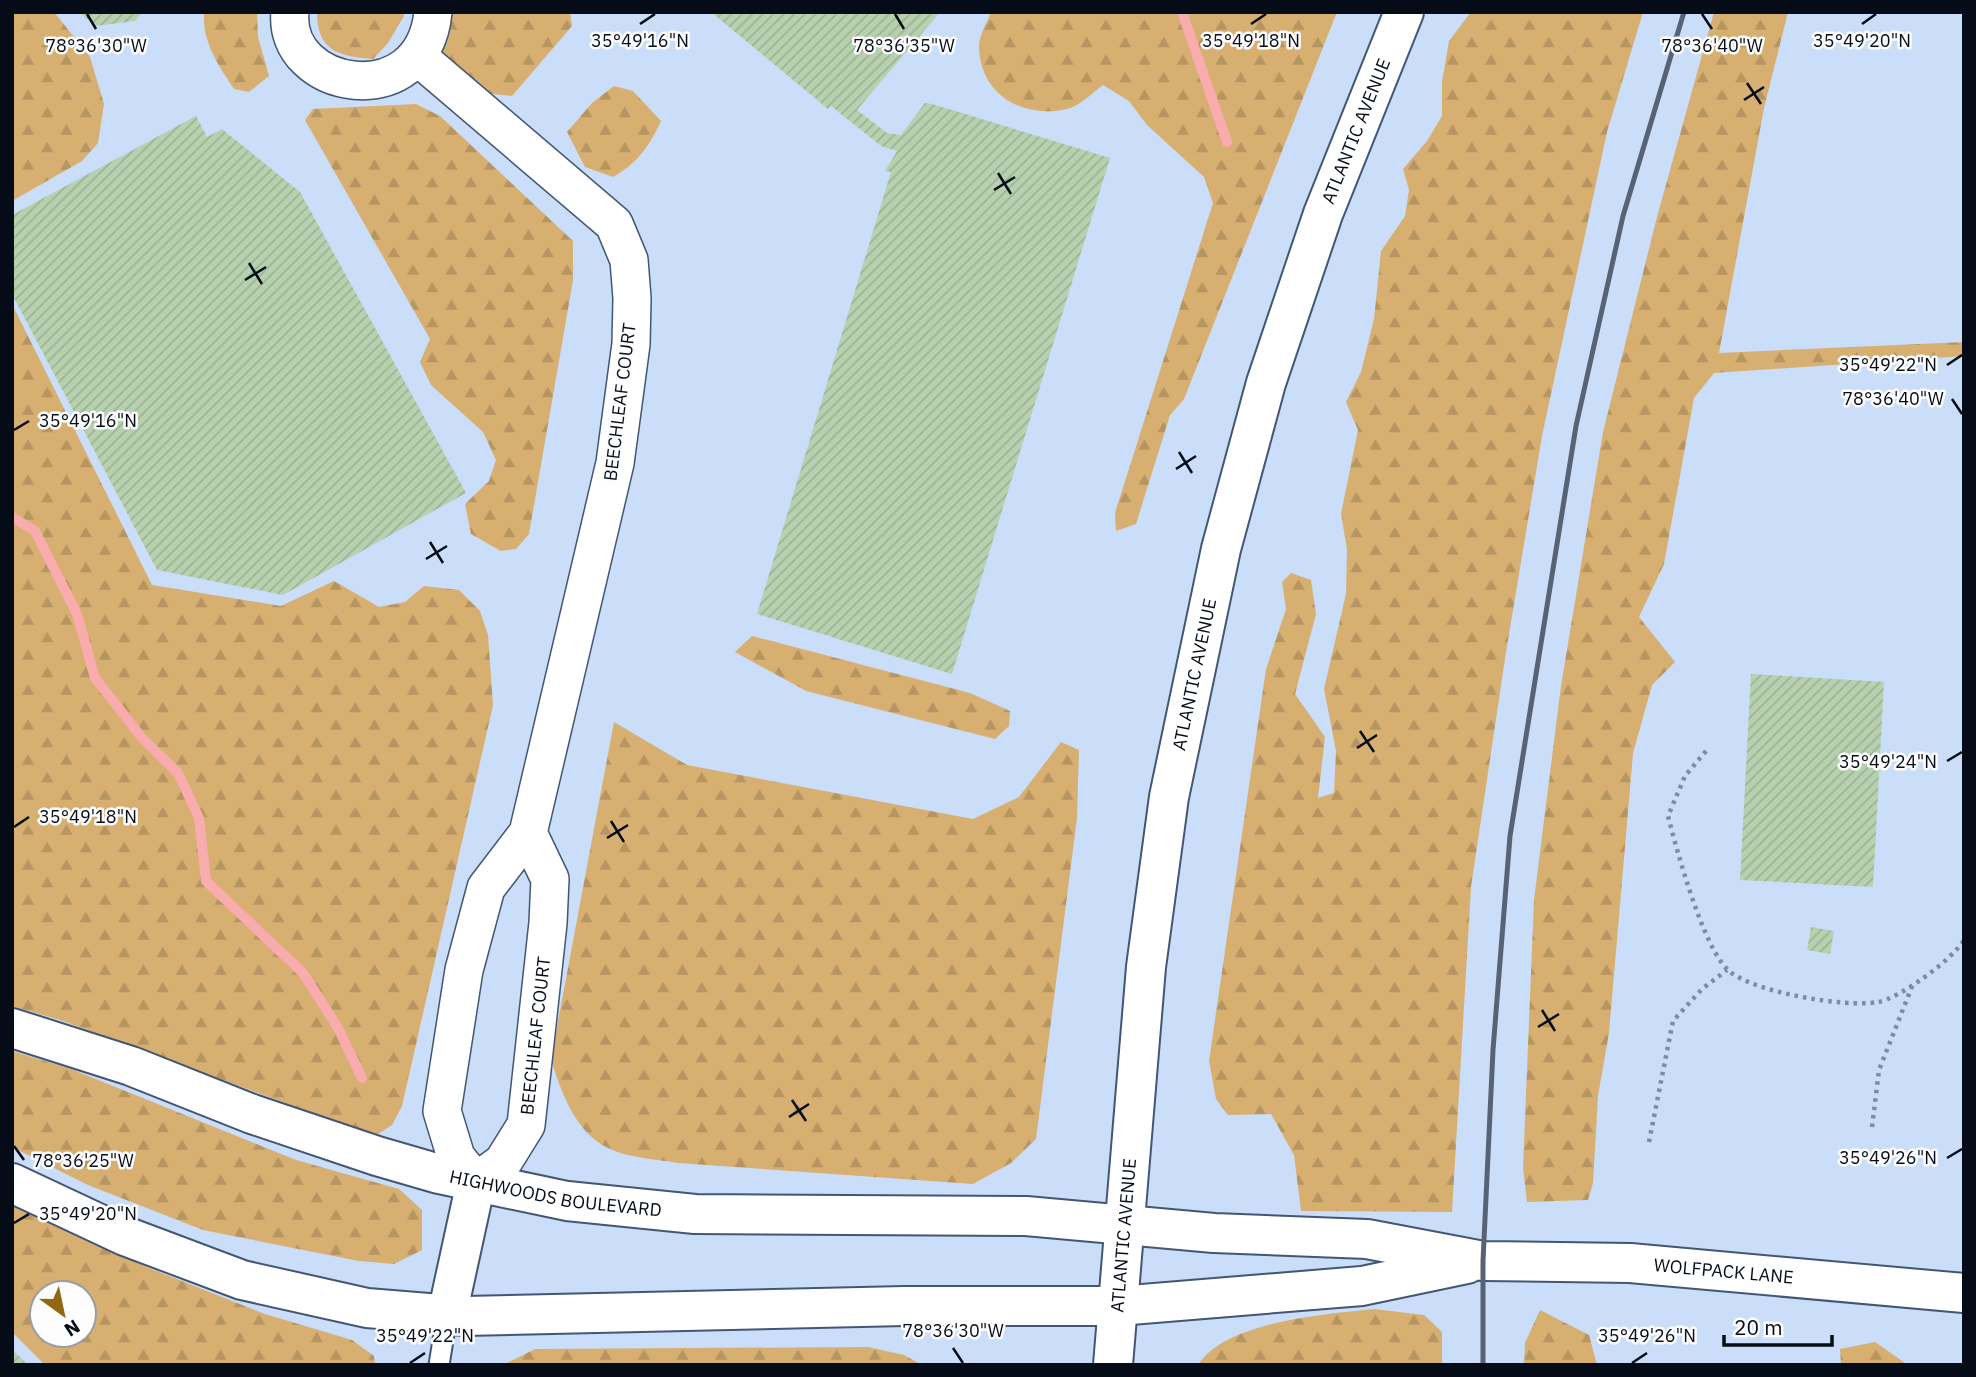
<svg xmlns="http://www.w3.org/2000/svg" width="1976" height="1377" viewBox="0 0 1976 1377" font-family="'IBM Plex Sans',sans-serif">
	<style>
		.forest { fill: url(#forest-firs); fill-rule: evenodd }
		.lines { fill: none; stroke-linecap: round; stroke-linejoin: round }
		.stream { stroke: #f8acad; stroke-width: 10 }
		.building { fill: url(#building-hatch) }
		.lane-casing { stroke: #435673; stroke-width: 23 }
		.street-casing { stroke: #435673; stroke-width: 40 }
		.secondary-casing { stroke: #435673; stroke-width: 42 }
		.path { stroke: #7e8ca2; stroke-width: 4.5; stroke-dasharray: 3.5 5; stroke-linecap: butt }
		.lane { stroke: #fff; stroke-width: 19 }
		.street { stroke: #fff; stroke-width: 37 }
		.secondary { stroke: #fff; stroke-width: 38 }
		.rail { stroke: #576375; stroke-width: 5 }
		.ticks { fill: none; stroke: #050c17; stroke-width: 2.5 }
		.labels { text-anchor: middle; stroke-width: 5; stroke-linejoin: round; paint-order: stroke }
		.street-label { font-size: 18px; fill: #050c17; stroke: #fdfdfd }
		.ticks-label { font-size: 18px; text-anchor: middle; fill: #050c17; stroke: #fdfdfd; stroke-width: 5; stroke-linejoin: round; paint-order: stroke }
	</style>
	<defs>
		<pattern id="forest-firs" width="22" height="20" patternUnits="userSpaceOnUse" patternTransform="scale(1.75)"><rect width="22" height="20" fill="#d7af71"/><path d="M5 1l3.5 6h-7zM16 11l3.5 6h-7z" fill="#b79561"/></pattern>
		<pattern id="building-hatch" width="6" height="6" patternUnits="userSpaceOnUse" patternTransform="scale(1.75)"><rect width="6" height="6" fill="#b7d1af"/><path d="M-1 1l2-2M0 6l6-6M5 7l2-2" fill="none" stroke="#9cb296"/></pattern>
	</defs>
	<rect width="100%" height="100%" fill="#caddf9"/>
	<path class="forest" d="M12,12H54L90,57L104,104L98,143L82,161L12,201Z
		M204,12H257L258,37L269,76L249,92L234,89C218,65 202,42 204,12Z
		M317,12H403L404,16L388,43L373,59C338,56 317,51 317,12Z
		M452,12H570L572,26L512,96L474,92L440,56Z
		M991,12H1337L1184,399L1170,415L1136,524L1116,531L1115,513L1213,203L1204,177L1147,125L1129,101L1103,85C1093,92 1080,106 1067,109C1024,119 981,96 979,48C978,37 987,23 991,12Z
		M1471,12H1643L1607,132L1542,436L1506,652L1471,887L1452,1212L1301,1211L1294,1155L1271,1114L1228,1115L1216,1099L1209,1061L1266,669L1286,609L1282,582L1291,573L1311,580L1316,614L1295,694L1325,737L1318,798L1334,793L1336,751L1324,689L1346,594L1347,549L1341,514L1358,430L1346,402L1361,372L1374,319L1381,251L1405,216L1409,190L1403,169L1427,141L1442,116V82L1449,41Z
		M1714,12H1788L1764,108L1719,353L1964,342V356L1714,373L1694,398L1664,564L1639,617L1675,662L1652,685L1633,753L1609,1033L1598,1096L1593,1183L1588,1200L1527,1202L1523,1168L1534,900L1561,686L1603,432L1657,217Z
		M614,86L633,91L661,121C650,145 637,164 613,177L585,167L567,132L592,103Z
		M416,104L440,116L573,241V280L529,534L516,549L501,551L471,534L465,504L489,481L496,460L483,432L431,385L420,362L430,339L305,120L313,109Z
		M12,304L152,585L281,606L334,581L379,607L405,602L424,586L459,590L480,611L488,635L493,705L402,1106L392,1125L375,1136L60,1020L12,1006Z
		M752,636L970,693L1010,711L1009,726L995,739L806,691L735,652Z
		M614,722L687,765L973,819L1019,797L1061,742L1079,750L1077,818L1036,1139L1011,1163L973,1184L678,1163C655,1159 625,1158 604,1146C574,1129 560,1089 551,1059Z
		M12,1051L71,1069L296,1160L399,1189L422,1210V1250L394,1264L359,1261L203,1230L88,1185L12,1147Z
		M12,1201L149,1268L265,1314L352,1340L374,1356L375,1365H45L12,1332ZM42,1293H84V1335H42Z
		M1374,1309L1424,1315L1442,1332V1365H1198C1226,1321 1327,1314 1374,1309Z
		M1540,1310L1589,1335L1597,1365H1524L1525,1343Z
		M1875,1342L1908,1365H1841L1840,1349Z
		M868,1347L904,1355L922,1365H503L535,1349Z"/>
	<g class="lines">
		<path class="stream" d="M1182,12L1227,142
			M12,517L35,531L77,614L95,678L143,739L178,773L199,818L206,881L303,973L338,1028L362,1078"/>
	</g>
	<path class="building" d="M79,12H142L135,21L95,26Z
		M711,12H940L857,110L887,133L901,135L925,103L932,104L1110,158L952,674L757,614L891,172L885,171L897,151L881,146L831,106L828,109Z
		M196,116L207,137L222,129L300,192L466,493L283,595L157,570L12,294V215Z
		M1751,674L1884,682L1873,887L1740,880Z
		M1811,927L1834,931L1830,954L1807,950Z
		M12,1349L28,1365H12Z"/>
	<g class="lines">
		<defs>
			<path id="lane" d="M439,1365L447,1315"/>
			<g id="street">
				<path d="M290,12C282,90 423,116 433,12"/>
				<path id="s1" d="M417,56L614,224L629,260L632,298L631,344L615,463L528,833L486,888L464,970L442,1111L456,1157L476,1182L503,1162L526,1125L548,923L550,879L528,833"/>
			</g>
			<g id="secondary">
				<path id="s2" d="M12,1028L131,1066L252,1114L377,1156L439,1174L567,1201L695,1214L1026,1216L1214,1233L1367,1239L1483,1261L1630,1263L1964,1293"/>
				<path d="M12,1183L125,1236L242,1280L367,1308L465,1316L905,1306H1118L1362,1286L1467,1264"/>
				<path d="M447,1315L476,1182"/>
				<path id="s3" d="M1113,1365L1146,967L1169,797L1221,549L1266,383L1323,214L1404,12"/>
			</g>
		</defs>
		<use href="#lane" class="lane-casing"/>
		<use href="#street" class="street-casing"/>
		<use href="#secondary" class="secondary-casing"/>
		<path class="path" d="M1706,751L1685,776L1668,816C1677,851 1703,947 1728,970C1751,992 1846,1008 1878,1002C1900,998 1952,960 1964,940
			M1872,1127L1879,1070L1913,984
			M1649,1142L1673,1021L1702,989L1727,970"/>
		<use href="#lane" class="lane"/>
		<use href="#street" class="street"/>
		<use href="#secondary" class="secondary"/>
		<path class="rail" d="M1483,1365V1261L1493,1050L1510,836L1576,426L1623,216L1684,12"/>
	</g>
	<path class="ticks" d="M87,14L96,29M895,14L904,29M1702,14L1712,29M640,24L655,14M1251,24L1266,14M1862,24L1876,14M1747,83L1761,104M1744,100L1764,87M998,173L1011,194M994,190L1015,177M249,263L262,284M245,280L266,267M1947,365L1962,355M1952,399L1962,414M14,430L29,421M1179,452L1192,473M1176,469L1196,456M430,542L443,563M426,559L447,546M1360,731L1374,752M1357,748L1377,735M1947,761L1962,752M611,821L624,842M14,827L29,817M607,838L628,825M1542,1010L1555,1031M1538,1027L1559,1014M792,1100L806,1121M789,1117L809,1104M14,1146L24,1160M1947,1158L1962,1149M14,1223L29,1214M953,1348L963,1363M410,1363L425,1353M1632,1363L1647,1353"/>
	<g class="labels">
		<g class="street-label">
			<text dy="6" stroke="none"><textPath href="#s3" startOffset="1264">ATLANTIC AVENUE</textPath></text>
			<text transform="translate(620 402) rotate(-83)" y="6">BEECHLEAF COURT</text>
			<text dy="6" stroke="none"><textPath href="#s3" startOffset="696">ATLANTIC AVENUE</textPath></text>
			<text dy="6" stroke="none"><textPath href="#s1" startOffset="1426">BEECHLEAF COURT</textPath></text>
			<text dy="6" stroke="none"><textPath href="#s2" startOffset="570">HIGHWOODS BOULEVARD</textPath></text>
			<text dy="6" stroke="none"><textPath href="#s3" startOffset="130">ATLANTIC AVENUE</textPath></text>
			<text dy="6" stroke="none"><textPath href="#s2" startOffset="1743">WOLFPACK LANE</textPath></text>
		</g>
	</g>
	<g class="ticks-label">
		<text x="640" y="47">35°49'16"N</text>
		<text x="1251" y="47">35°49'18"N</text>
		<text x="1862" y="47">35°49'20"N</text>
		<text x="96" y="52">78°36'30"W</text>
		<text x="904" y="52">78°36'35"W</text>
		<text x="1712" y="52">78°36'40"W</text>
		<text x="1888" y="371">35°49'22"N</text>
		<text x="1893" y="405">78°36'40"W</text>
		<text x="88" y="427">35°49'16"N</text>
		<text x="1888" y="768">35°49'24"N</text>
		<text x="88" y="823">35°49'18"N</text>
		<text x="1888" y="1164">35°49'26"N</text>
		<text x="83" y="1167">78°36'25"W</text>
		<text x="88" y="1220">35°49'20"N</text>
		<text x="953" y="1337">78°36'30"W</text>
		<text x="425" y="1342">35°49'22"N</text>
		<text x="1647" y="1342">35°49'26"N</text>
	</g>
	<rect width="1976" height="1377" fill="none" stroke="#050c17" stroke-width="28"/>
	<g transform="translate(63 1314) rotate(147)"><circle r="33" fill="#fdfdfd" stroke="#9a9da1" stroke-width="2"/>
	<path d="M0-5L12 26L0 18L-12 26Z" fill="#926711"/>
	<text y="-10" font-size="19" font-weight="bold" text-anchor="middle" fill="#050c17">N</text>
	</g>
	<path d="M1724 1335v10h108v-10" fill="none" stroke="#050c17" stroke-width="3.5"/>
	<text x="1734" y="1335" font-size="21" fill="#050c17" stroke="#fdfdfd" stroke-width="5" paint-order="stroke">20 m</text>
</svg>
